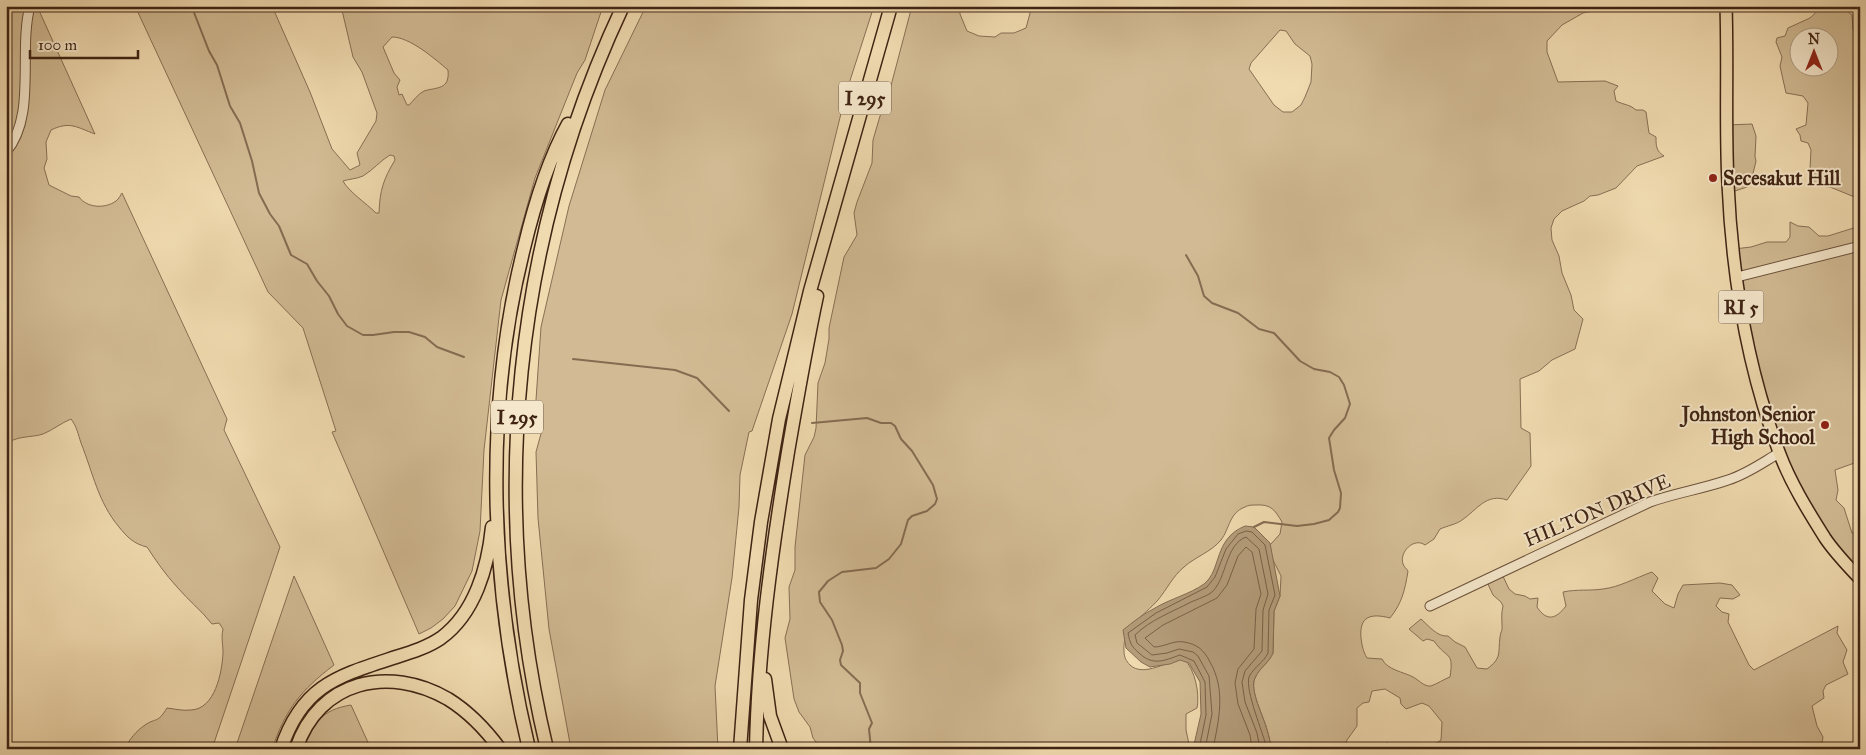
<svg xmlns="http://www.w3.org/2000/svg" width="1866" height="755" viewBox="0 0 1866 755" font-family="'IM FELL Great Primer',serif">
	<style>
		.green { fill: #d2bb94; stroke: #886f54; fill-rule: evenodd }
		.water { fill: #b49c7a; stroke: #856c51 }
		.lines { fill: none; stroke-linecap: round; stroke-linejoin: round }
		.shore { stroke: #7a6046; stroke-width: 1 }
		.stream { stroke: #856c51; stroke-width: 2 }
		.minor-casing { stroke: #6b513a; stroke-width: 11 }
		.major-casing { stroke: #3f2313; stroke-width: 14 }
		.highway-casing { stroke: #3f2313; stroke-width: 15 }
		.minor { stroke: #f5e7cb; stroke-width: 9 }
		.major { stroke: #f0daaf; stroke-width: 11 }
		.highway { stroke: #f0daaf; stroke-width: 12 }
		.poi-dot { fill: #8f2418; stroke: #f5e7cb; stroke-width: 2 }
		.labels { text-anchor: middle; stroke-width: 4; stroke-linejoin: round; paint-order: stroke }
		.shield { fill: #f5e7cb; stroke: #765e4a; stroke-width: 1 }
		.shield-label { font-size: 19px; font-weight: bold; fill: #3f2313 }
		.poi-label { font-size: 20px; font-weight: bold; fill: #3f2313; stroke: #f5e7cb; text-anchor: start }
		.street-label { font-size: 20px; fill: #3f2313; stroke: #f5e7cb }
	</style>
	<rect width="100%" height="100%" fill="#f0daaf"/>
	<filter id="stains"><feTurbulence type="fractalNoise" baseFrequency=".004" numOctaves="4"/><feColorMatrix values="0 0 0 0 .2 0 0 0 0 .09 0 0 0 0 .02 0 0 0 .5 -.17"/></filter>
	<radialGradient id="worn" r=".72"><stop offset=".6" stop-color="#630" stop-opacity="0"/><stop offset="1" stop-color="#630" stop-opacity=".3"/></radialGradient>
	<path class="green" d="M6,6H37L94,132L95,134C76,127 70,121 51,130L46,142L47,159L44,168L49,185L71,196L79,197C87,208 105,209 116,201C119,199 121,194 122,193L227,419L224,430L280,547L212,749H124C130,739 136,731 145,725C157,717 157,724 167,708C175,709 183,711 191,710C215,709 222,673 223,653C223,644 221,638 223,629L219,623L212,624C201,610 188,600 177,587C166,575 156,561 147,547C134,544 127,537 119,527C98,502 93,473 81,443C78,434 77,427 71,419C61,423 53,430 43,434C32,438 13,435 6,446Z
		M135,6H272L310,92L332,149L350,170L360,165L357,153L376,121L377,113L362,72L353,57L341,6H603L585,60L577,73L535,178L501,300L484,450L480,531L472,571L455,606L443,619L431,628L419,634L332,432L336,431L303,328L268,292ZM392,37C410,37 435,59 448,70C450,90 437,87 424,91C418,94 413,101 409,105H407L402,94L399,95L397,87L400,80L394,73L383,47ZM390,155L394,156L395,160C383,180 380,190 379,213H376C367,204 348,191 343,181C349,179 356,179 363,176C373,170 380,161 390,155Z
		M646,6H874L846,93L792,314L752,431L749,432L740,475L739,507L732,578L715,686L718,749H571L549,629L538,518L536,452L542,430L534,429L541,327L569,206L605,90Z
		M912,6H960V14L967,31L979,36L995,37L1001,33H1014L1026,28L1032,6H1600L1598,10L1583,13L1562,25L1547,41V52L1558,82L1605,81L1618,86L1614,91L1616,101C1624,105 1629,104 1636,110H1643L1646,112L1649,133L1656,137C1656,146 1656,151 1664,156L1637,166L1616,188L1598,195L1590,196L1584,201L1562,211L1554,219L1551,228L1552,240L1559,256L1562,273L1571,295L1574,310L1583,319L1575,349L1552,360L1539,371L1520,379L1521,428L1530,433L1531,466L1507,500C1486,493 1478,509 1462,520C1457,524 1447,526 1440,529L1434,539L1425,545C1414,537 1399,552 1403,564C1404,567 1406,568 1408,571C1405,590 1402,603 1390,618C1371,613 1359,616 1361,638C1362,646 1363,651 1367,658L1382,659C1387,670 1404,672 1413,677C1419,680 1424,687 1431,686C1437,684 1444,679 1450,677C1454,650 1447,660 1434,641L1427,639L1423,641L1409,629L1421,619C1429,626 1437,637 1448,636L1455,642L1465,647L1477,668L1487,669C1502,658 1498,653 1500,637C1500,633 1503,630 1502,626C1502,618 1501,614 1503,606L1501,602L1493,595L1486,580L1501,572L1509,589L1515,594L1525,596L1530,599L1538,598L1537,607C1547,622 1556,619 1566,606L1563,592C1577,589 1590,591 1603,589C1620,587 1635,578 1652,572L1658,578L1652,591L1665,604L1674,608L1678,594L1683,585L1720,583L1732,585L1740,595L1733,599L1720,598L1716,606L1722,612L1729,614L1728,622L1749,665L1754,670L1838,626L1837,633L1847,650L1843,662L1848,674L1826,685L1823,691L1824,698L1812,706L1817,726L1823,737L1821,749H1415C1424,743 1433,747 1441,740L1442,722L1429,706L1422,703L1406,709L1401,704L1400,698L1385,689L1372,691L1369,702L1363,703L1357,708V726L1347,740L1343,749H1272C1270,742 1269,736 1267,730C1264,717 1249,690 1255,678C1259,668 1269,663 1273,653L1274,611L1280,596L1281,576L1271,556L1270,545L1280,534L1282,522C1275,510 1271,504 1256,505C1252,505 1248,505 1245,507C1229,513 1230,528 1221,540C1211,552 1195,557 1184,567C1173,576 1167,589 1158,600C1144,616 1122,627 1124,651C1124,657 1126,661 1130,665C1144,678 1168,660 1184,659C1195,669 1200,694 1197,708L1186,714V730L1190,749H821L813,738L810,727L799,712L794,699L785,638L790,619L789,587L795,570V547L805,455L814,437L816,428L818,383L825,363L829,339V328L844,257L857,235L854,213L857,202L872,163L873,140L880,116L889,103L888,97ZM1280,30L1286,31L1295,44L1310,56L1312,64L1311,82L1305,97L1301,105L1292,112H1283L1274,105L1249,69L1251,63Z
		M1823,6H1840L1852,15L1853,29L1860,43L1858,53L1860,59V197L1852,196L1830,187L1810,185L1809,172L1810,169L1811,150L1808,143L1801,141L1800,135L1796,129L1806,125L1808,103L1803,96L1786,93L1780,66L1782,57L1776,42L1777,38L1785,36L1788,28L1810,18ZM1798,38H1828V68H1798Z
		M1752,124L1756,136L1755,157L1756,161L1750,186L1729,193L1728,125Z
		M1790,222L1798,226L1809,227L1819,236H1828L1860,226V461L1835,470L1838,490L1836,500L1844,508L1852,533L1860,534V577L1795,487L1761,400L1734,249L1751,247L1767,242H1786L1790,237Z
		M294,576L334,665C300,691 286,709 272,749H235Z
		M351,705L371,749H303C315,722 321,710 351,705Z"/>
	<path class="water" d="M1245,526L1254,527L1270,543L1280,596L1274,611L1273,653C1269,663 1259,668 1255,678C1249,690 1264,717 1267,730C1269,736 1270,742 1272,749H1193L1201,714L1200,682L1189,663L1180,660L1170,664L1150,667L1141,662L1126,648L1123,630C1133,622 1143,614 1155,608C1170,599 1190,594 1204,584C1222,570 1213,539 1245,526Z"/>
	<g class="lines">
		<path class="shore" d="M1199,749L1206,715L1205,682L1194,661L1180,655C1163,661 1153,666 1139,653C1131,646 1130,643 1128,633L1156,613L1207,587L1215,577L1226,549L1238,534L1246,531L1252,532L1265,545L1275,595L1269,610L1268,653C1264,662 1253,668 1249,677C1245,691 1263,732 1267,749
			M1205,749L1212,714L1209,676L1198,656L1193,652L1179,649L1167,653L1152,655L1137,643L1135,635C1150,620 1172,612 1191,602C1198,599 1207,596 1212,592C1227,578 1225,545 1246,537L1259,549L1268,594L1263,610L1262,651L1245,671L1242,682L1245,702L1257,733L1260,749
			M1213,749C1219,719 1226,690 1210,662C1204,650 1197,644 1184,642C1174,640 1164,647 1154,647L1145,638L1163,625L1217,598L1227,585L1238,556L1246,547L1252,552L1261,594L1256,609L1254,649L1238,669L1235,683L1238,704L1250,735L1252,749"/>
		<path class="stream" d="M190,6L193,10L209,51L217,65L230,106L240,123L252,161L259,193L270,214L279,226L291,255L307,264L317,281L329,296L338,314L347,326L363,335H373L394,332H409L425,337L437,347L464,357
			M1186,255L1198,276L1204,296L1212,303L1238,313L1259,329L1274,333L1300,361L1314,369L1330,372L1339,377L1344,385L1350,404L1345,418L1334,430L1329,438L1334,470L1341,493L1340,508L1338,512L1329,520L1314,524L1297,526L1264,522L1254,527
			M573,359L675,370L697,378L729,411
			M812,423L867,418L881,423H891L895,426L901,439L912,451L933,485L937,499L935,504L927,511L912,516L908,520L901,544L889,559L876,568L842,572L828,581L819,592L820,602L832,620L842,645L843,651L840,660L841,665L860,683V693L872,723L869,729L871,749"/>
		<defs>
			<path id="minor" d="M6,152C37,116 18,51 30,6
				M1737,277L1860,246
				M1430,606L1650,502C1675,493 1702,489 1728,480C1747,474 1762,463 1779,453
				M1386,749L1387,748"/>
			<path id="major" d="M1726,6C1728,66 1725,125 1728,184C1732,274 1747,367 1779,452C1790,482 1808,511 1825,538C1835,553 1848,566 1860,579"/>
			<path id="highway" d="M765,679L770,716L782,749
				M281,749C302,685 338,676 396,657C412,652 428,647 441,638C475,613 488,567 492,527
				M296,749C319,680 389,665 448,699C469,712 486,730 500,749
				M529,749C490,586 483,411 524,248C534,206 547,162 568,124
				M547,749C487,500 514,238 623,6
				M740,749L751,600L761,522L779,419L810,291L891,6
				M756,749C758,649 772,550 788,452C797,400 806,347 817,296"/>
		</defs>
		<use href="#minor" class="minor-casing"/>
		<use href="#major" class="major-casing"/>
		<use href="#highway" class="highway-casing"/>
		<use href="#minor" class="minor"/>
		<use href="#major" class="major"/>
		<use href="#highway" class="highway"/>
	</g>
	<g class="poi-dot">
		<circle cx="1713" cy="178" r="5"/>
		<circle cx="1825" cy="425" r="5"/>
	</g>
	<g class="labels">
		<g class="shield">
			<rect x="839" y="81.5" width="52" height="33" rx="4"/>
			<rect x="1718.5" y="290.5" width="45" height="33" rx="4"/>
			<rect x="491" y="400.5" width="52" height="33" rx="4"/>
		</g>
		<g class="shield-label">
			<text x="865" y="105">I 295</text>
			<text x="1741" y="314">RI 5</text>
			<text x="517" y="424">I 295</text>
		</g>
		<g class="poi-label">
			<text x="1723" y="185">Secesakut Hill</text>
			<text x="1815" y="421" text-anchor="end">Johnston Senior<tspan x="1815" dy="23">High School</tspan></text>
		</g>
		<g class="street-label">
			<text transform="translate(1597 510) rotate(-23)" y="7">HILTON DRIVE</text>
		</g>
	</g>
	<rect width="1866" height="755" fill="none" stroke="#f0daaf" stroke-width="25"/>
	<rect x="8" y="8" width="1851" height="740" fill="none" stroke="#3f2313" stroke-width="2.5"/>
	<rect x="12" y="12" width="1841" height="730" fill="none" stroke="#3f2313"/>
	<g transform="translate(1814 52)"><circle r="24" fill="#f5e7cb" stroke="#ac9981"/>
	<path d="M0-4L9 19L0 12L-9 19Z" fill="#8f2418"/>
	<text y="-8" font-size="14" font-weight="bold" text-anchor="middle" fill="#3f2313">N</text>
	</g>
	<path d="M30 50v8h108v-8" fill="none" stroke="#3f2313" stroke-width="2.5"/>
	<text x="38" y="50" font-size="15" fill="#3f2313" stroke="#f5e7cb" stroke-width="4" paint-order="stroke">100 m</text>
	<rect width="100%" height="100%" filter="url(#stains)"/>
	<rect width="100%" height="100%" fill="url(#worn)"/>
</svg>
